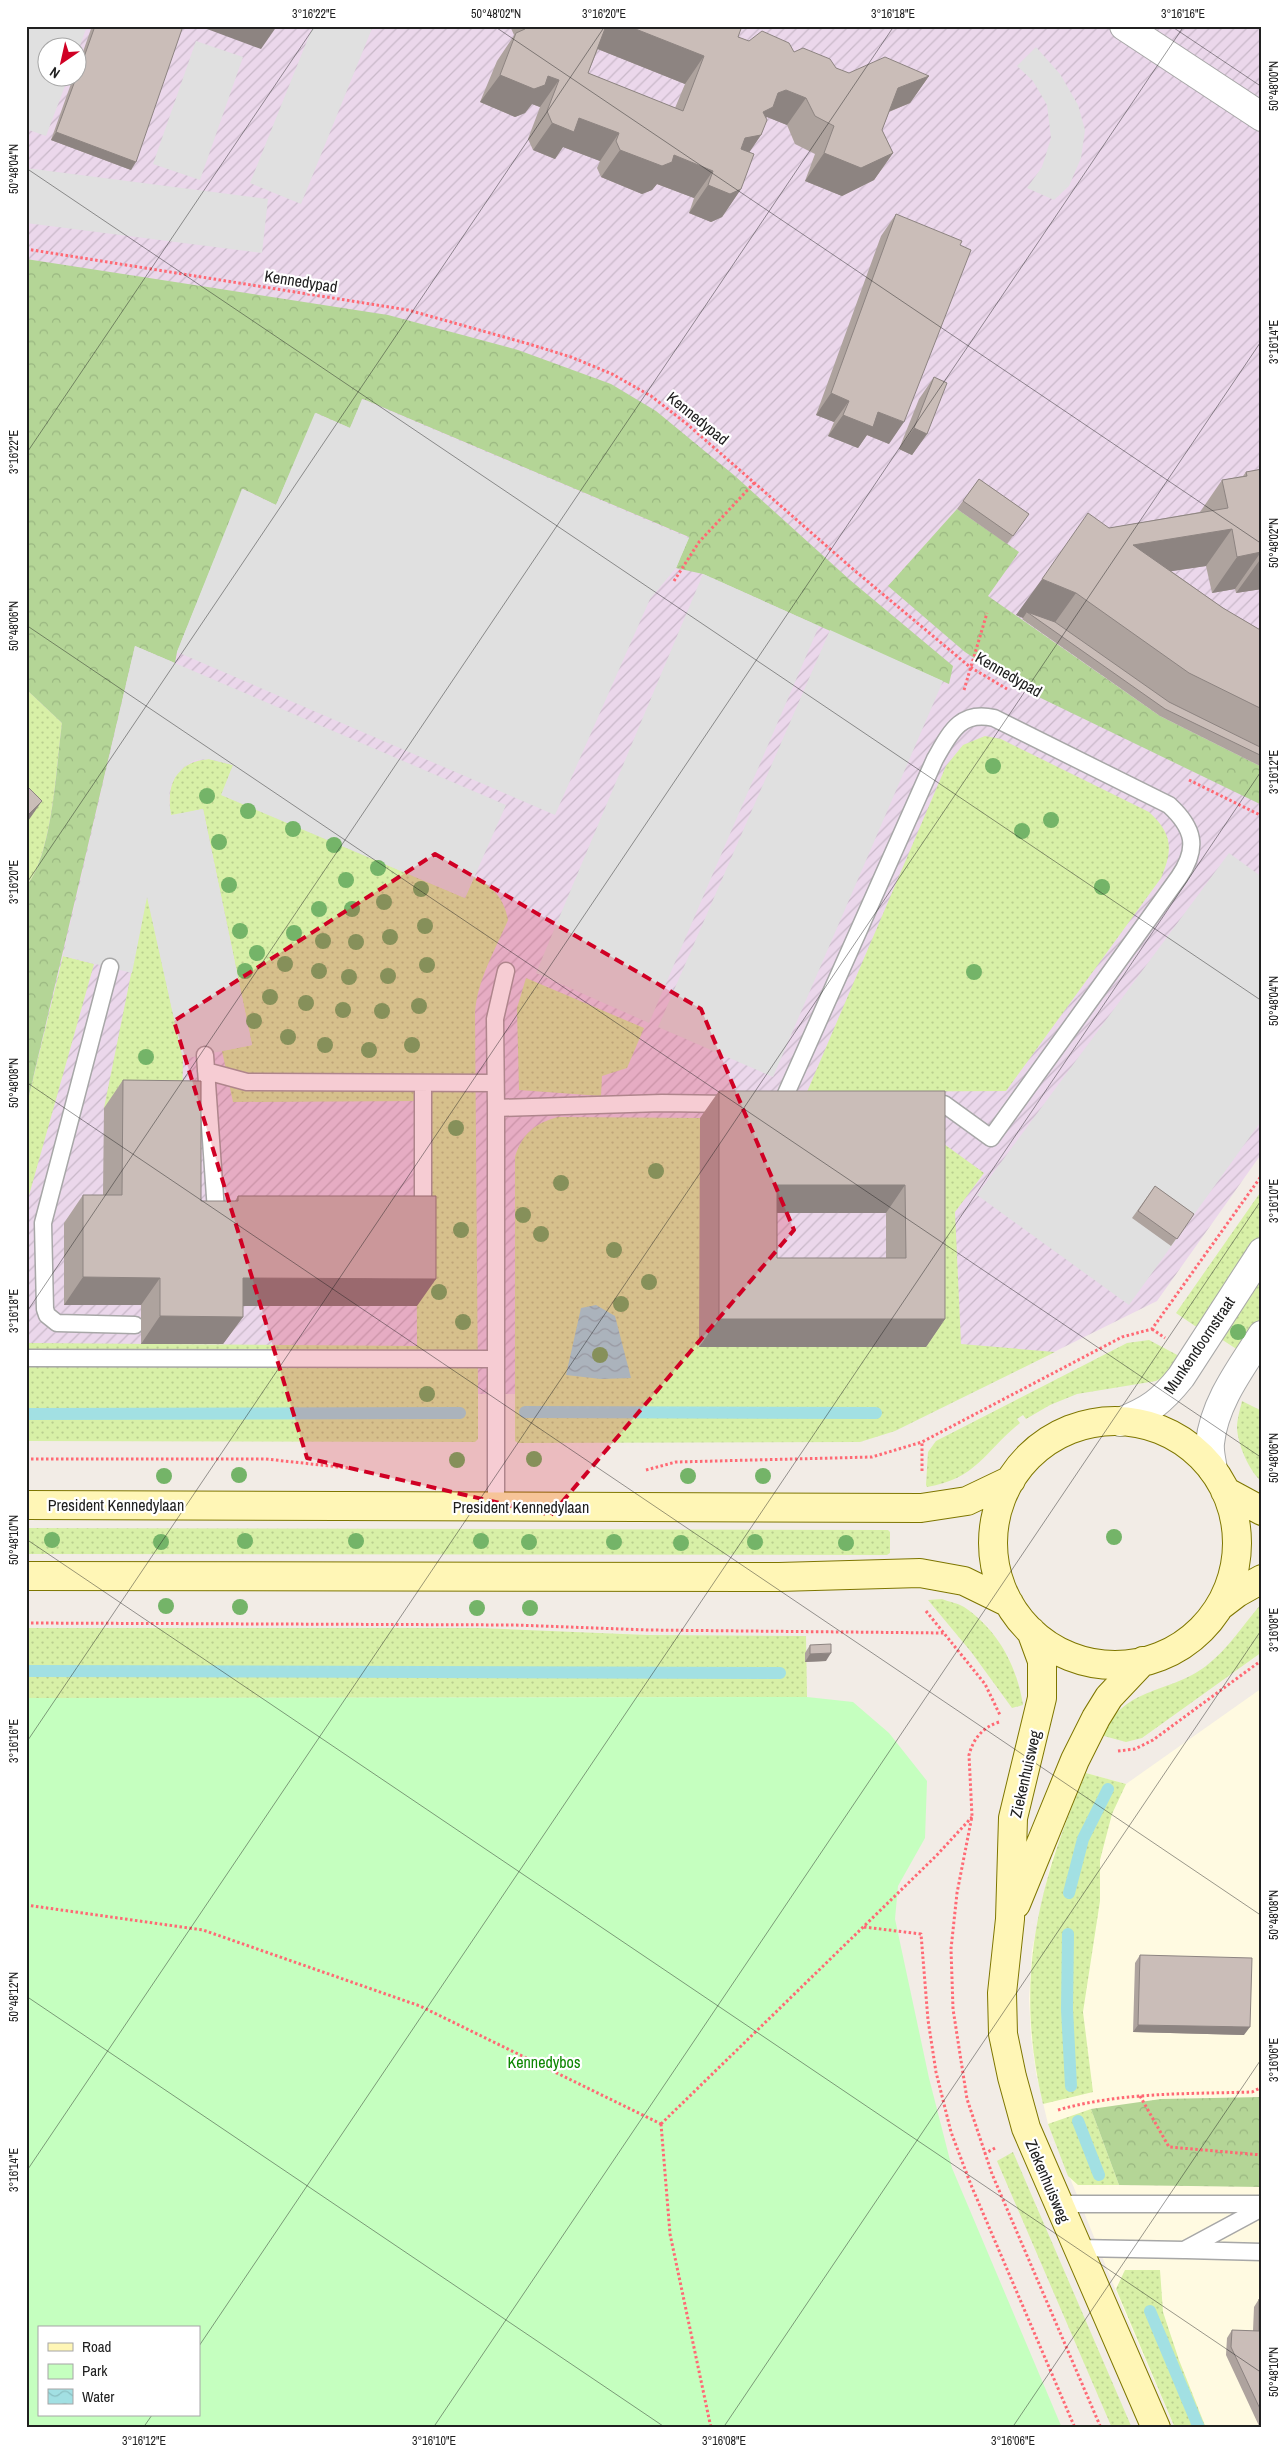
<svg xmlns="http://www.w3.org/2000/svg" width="1288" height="2454" viewBox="0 0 1288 2454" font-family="'Archivo Narrow',sans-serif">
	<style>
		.industrial { fill: url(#industrial-furrows); fill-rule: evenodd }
		.education { fill: #fffae1 }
		.grass { fill: url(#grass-dots) }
		.forest { fill: url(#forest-crowns) }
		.park { fill: #c5ffbf; fill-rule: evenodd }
		.parking { fill: #e0e0e0 }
		.water { fill: url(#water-waves) }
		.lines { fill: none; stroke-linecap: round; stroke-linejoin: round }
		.stream { stroke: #a2e0e3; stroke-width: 12 }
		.lane-casing { stroke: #a7a7a7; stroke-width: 19 }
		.street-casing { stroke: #a7a7a7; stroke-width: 30 }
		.secondary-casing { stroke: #7e7600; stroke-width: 30 }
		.path { stroke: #ff6974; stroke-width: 3; stroke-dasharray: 2.5 2.5; stroke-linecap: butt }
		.lane { stroke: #fff; stroke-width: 16 }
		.street { stroke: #fff; stroke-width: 28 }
		.secondary { stroke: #fff6b6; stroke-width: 28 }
		.tree { fill: #74b468 }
		.wall { fill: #aea39e; fill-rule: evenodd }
		.shaded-wall { fill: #8d8481 }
		.building { fill: #cabdb8; stroke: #8d8481; fill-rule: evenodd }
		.marked { fill: #d00024; fill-opacity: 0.2; stroke: #d00024; stroke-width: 4; stroke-dasharray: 10 6; stroke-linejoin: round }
		.ticks { fill: none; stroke: #202020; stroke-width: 1; stroke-opacity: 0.45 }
		.labels { text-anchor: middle; stroke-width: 4.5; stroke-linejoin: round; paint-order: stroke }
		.street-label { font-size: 16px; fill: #202020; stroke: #fff }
		.park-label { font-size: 16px; fill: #0d8601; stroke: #fff }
		.neatline { fill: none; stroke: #202020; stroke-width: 2 }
		.ticks-label { font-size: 12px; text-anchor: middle; fill: #202020 }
	</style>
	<defs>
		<pattern id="industrial-furrows" width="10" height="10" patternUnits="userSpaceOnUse" patternTransform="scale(1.25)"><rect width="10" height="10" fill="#ebd7eb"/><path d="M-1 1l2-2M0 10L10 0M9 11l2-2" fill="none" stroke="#c9b8c9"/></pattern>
		<pattern id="grass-dots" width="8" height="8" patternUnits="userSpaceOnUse" patternTransform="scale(1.25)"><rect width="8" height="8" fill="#d8f0a7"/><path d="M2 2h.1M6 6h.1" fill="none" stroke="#b9ce8f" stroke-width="1.8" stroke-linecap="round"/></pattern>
		<pattern id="forest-crowns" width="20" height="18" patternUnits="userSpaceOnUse" patternTransform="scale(1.25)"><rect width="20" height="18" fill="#b4d596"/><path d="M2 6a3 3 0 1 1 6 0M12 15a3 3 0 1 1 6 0" fill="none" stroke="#9ab781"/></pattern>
		<pattern id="water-waves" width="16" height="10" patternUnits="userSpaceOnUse" patternTransform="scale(1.25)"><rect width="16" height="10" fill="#a2e0e3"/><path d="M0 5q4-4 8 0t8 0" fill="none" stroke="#8bc0c2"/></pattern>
	</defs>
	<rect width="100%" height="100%" fill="#f2ece6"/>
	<path class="industrial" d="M26,26H1262V1153L1157,1301L969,1394H26ZM48,48H78V78H48Z"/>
	<path class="education" d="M1262,1688V2428H1175L1127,2318L1048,2124L1036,2073L1031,2036L1029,1999L1032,1950L1051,1861L1086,1773L1126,1784Z"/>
	<path class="grass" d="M26,689L62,723C56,767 53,853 26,887Z
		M985,736L1001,739L1149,812C1173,834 1173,850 1161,878L1006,1091L807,1092L946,766L963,745Z
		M209,759L233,765L222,795L465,898L474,877C493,887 504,898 508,920C495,950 477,981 475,1013L478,1395V1439L475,1442L26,1441V1343L417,1346L416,1101L233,1102L222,1051L252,1045L203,809L171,816C166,785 175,762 209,759Z
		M147,895L183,1059L182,1108H104Z
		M63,956L94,964L26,1206V1108Z
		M526,978L644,1028L627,1068L602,1076L601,1096L519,1090L517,1008Z
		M558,1117L700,1118V1347L926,1346V1131L984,1173L955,1212L961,1344L1055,1352L895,1431L860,1442L518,1443L515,1441V1157C522,1134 535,1123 558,1117Z
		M1262,1190V1236L1202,1326L1198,1328L1176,1313Z
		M1262,1275V1315L1241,1349L1238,1350L1221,1339Z
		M1149,1340L1181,1357L1166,1375L1156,1381L1077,1394L1050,1405L1026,1419L1023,1415L1017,1419L1020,1423C985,1451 977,1479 927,1487L926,1485L928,1452L936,1441L1127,1343Z
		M1242,1401L1262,1411V1482C1249,1471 1238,1445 1237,1428C1237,1420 1240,1409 1242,1401Z
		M26,1528L888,1530L890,1532V1553L887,1555L26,1554Z
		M942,1599C949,1602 958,1603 964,1607C998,1630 1017,1666 1023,1705L1012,1708L972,1653L928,1600Z
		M1262,1603V1652L1142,1738L1126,1742L1104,1736L1103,1732C1129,1685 1169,1694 1206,1666C1229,1648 1243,1625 1262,1603Z
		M26,1628H480L647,1635L806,1636L807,1697L26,1698Z
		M1086,1773L1126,1784L1112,1814L1100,1860V1901L1083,2012L1093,2092L1043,2104C1014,1981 1037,1886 1086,1773Z
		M1091,2109L1119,2185H1078L1068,2176L1048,2124Z
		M1013,2152L1132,2428H1112L997,2161Z
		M1125,2270H1160L1163,2312L1179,2360L1206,2428H1175L1116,2289Z"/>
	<path class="forest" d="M26,259L388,315L518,350L611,384L656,411L735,476L850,580L953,666L949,684L703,574L676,568L689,537L363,399L350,428L316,413L276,505L243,489L177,652L175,663L135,646L26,1108V887C53,853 56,768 62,723L26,689Z
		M957,509L1019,552L988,596L1160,716L1262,767V805L1018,687L965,652L888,586Z
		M1262,2097V2187L1119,2185L1091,2109L1161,2099Z"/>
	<path class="park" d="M807,1697L853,1702L889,1733L927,1781L925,1838L898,1886L895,1919L929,2078L952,2168L1062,2428H26V1698ZM39,2328H199V2415H39Z"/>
	<path class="parking" d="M26,26H87L78,51V48H48V78H68L46,136L26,129Z
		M313,26H373L301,204L250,183Z
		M196,41L243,57L200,180L153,164Z
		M1036,47L1060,74L1078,105L1085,130L1081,158L1069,186L1054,200L1027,188L1042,167L1051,138L1047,105L1033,81L1017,66Z
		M26,168L268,199L262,253L26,223Z
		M362,399L689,538L676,568L650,599L555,815L177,652L242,489L276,505L315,413L350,428Z
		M703,574L819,626L649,1023L536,973Z
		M830,630L943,681L773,1077L658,1027Z
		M135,646L506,805L465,898L221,795L233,765L209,759L195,760L184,767L175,777L170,788L169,801L171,815L203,809L252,1045L183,1059L147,897L132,973L63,956Z
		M1229,853L1262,877V1120L1129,1305L977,1195Z"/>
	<path class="water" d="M596,1305L615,1316L631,1378L601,1379L566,1375L581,1308Z"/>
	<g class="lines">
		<path class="stream" d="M525,1412L876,1413
			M26,1414L460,1413
			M26,1671L780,1673
			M1069,1893L1083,1839L1108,1789
			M1068,1934L1067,2009L1071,2086
			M1078,2121L1099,2175
			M1150,2311L1199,2428"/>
		<defs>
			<path id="lane" d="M110,967L43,1223L45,1309L47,1315L57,1323L135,1325
				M205,1055L216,1211
				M206,1071L247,1082L495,1083
				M423,1083V1217
				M781,1105L935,759C950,733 960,710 994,718L1169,805C1194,828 1199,848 1179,877L991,1138L944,1104H923
				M496,1108L495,1019L506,971
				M26,1358L496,1359
				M496,1507V1108L662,1103L731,1104
				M1057,2204H1262
				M1077,2248L1184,2250L1262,2208
				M1186,2250L1262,2252"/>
			<path id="street" d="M1124,26L1262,117
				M1120,1422C1150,1410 1161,1402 1181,1377L1262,1252
				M1213,1470C1212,1462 1209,1452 1210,1443C1214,1403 1241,1368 1262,1335"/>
			<path id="secondary" d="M993 1543a122 122 0 1 1 244 0a122 122 0 1 1-244 0Z
				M1225,1491L1262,1511
				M26,1505L921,1508L967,1501L1011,1480
				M26,1576L779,1577L920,1573L964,1581L1009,1603
				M1220,1606L1237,1593L1262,1579
				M1031,1631L1042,1661V1698L1013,1818L1010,1919L1002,1993L1003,2034L1012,2077L1026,2128L1156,2428
				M1016,1904L1075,1760L1096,1718L1109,1697L1143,1661"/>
		</defs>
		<use href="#lane" class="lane-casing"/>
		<use href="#street" class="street-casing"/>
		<use href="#secondary" class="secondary-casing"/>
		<path class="path" d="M26,249L408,310L529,344L571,357L612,374L651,396L687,424L854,570L970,667L1007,689
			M674,581L699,542L755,482
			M964,690L987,613
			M1189,780L1262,816
			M1152,1329L1165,1338
			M26,1459H266L348,1468
			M646,1470L676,1462L872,1457L922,1442L1122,1337L1152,1329L1262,1175
			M922,1471V1442
			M926,1611L985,1684L1000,1715
			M26,1623L515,1625L648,1630L944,1633
			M999,1722C983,1727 973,1739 969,1755L972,1816L957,1893L951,1949L953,2009L967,2099L992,2174L1101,2428
			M1118,1751L1135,1749L1153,1740L1262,1660
			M26,1905L203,1930L420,2006L661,2124
			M864,1927L921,1934L928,2020L936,2072L951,2132L971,2185L1075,2428
			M1140,2096L1169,2147L1262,2155
			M1058,2110C1121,2092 1187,2094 1252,2092L1262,2087
			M661,2124L936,1856L972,1817
			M661,2124L670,2234L711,2428
			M984,2154L997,2147"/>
		<use href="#lane" class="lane"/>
		<use href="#street" class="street"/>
		<use href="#secondary" class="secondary"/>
	</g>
	<g class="tree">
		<circle cx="993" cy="766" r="8"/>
		<circle cx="207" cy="796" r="8"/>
		<circle cx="248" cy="811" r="8"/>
		<circle cx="1051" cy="820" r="8"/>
		<circle cx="293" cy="829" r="8"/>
		<circle cx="1022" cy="831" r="8"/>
		<circle cx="219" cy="842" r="8"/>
		<circle cx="334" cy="845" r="8"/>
		<circle cx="378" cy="868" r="8"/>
		<circle cx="346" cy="880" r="8"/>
		<circle cx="229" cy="885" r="8"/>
		<circle cx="1102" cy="887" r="8"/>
		<circle cx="421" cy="889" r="8"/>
		<circle cx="384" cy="902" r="8"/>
		<circle cx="319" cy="909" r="8"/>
		<circle cx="352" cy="909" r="8"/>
		<circle cx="425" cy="926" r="8"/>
		<circle cx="240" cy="931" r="8"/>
		<circle cx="294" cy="933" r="8"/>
		<circle cx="390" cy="937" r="8"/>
		<circle cx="323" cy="941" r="8"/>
		<circle cx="356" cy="942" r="8"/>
		<circle cx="257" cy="953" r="8"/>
		<circle cx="285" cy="964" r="8"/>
		<circle cx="427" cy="965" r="8"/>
		<circle cx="245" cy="971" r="8"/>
		<circle cx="319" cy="971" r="8"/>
		<circle cx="974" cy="972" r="8"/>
		<circle cx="388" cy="976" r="8"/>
		<circle cx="349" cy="977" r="8"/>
		<circle cx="270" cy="997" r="8"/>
		<circle cx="306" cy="1003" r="8"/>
		<circle cx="419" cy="1006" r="8"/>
		<circle cx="343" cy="1010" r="8"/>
		<circle cx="382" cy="1011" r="8"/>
		<circle cx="254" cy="1021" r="8"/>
		<circle cx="288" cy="1037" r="8"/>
		<circle cx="325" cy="1045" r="8"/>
		<circle cx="412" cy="1045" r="8"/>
		<circle cx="369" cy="1050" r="8"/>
		<circle cx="146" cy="1057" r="8"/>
		<circle cx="456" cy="1128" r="8"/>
		<circle cx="656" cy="1171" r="8"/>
		<circle cx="561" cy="1183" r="8"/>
		<circle cx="523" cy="1215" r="8"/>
		<circle cx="461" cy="1230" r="8"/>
		<circle cx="541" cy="1234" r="8"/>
		<circle cx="614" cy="1250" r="8"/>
		<circle cx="649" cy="1282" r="8"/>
		<circle cx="439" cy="1292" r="8"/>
		<circle cx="621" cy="1304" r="8"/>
		<circle cx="463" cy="1322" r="8"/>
		<circle cx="1238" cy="1332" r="8"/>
		<circle cx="600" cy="1355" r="8"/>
		<circle cx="427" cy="1394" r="8"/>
		<circle cx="534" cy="1459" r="8"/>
		<circle cx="457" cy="1460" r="8"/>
		<circle cx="239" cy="1475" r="8"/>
		<circle cx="164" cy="1476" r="8"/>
		<circle cx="688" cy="1476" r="8"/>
		<circle cx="763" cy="1476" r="8"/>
		<circle cx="1114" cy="1537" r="8"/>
		<circle cx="52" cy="1540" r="8"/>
		<circle cx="245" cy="1541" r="8"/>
		<circle cx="356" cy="1541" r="8"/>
		<circle cx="481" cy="1541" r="8"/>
		<circle cx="161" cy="1542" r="8"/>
		<circle cx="529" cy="1542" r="8"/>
		<circle cx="614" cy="1542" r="8"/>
		<circle cx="755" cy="1542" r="8"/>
		<circle cx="681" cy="1543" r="8"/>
		<circle cx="846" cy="1543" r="8"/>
		<circle cx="166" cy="1606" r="8"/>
		<circle cx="240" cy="1607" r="8"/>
		<circle cx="477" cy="1608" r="8"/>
		<circle cx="530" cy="1608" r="8"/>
	</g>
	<path class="wall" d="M92,26H183L131,170L51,140L73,78H78V66Z
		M510,26H742L738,37L749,41L794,52L849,73L929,76L910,103L889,112L882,130L893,153L874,180L842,196L805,181L815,154L795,144L787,125L767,117L766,118L761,135L749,152L741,189L722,217L711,222L689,213L694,198L657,184L652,190L642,194L601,177L597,168L600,161L563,147L555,159L533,150L528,139L540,107L532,104L525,113L515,117L480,102L497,61L513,37L514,35ZM598,49L685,84L675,108L588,73Z
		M896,214L889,444L867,435L858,448L828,436L834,422L816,415L881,236Z
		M934,377L927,434L912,455L899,449L919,399Z
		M1262,469V589L1236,593L1235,589L1212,593L1206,566L1171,571L1223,608L1262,631V767L1160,716L1022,619L1023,618L1016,615L1109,528L1200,512L1222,480L1243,476L1246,472Z
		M979,479L1029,514L1007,544L957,509Z
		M123,1080L201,1201H235L238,1196L417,1306H243V1317L223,1344H141V1305H64V1223L83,1195H103L104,1108Z
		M719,1091H945V1319L926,1347H699L700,1118ZM777,1213H886V1258H777Z
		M1155,1186L1194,1214L1171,1246L1132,1218Z
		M810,1645L826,1661L805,1662V1653Z
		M1140,1955L1244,2035L1133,2032L1135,1963Z
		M1259,2299H1262V2428H1260L1226,2355L1227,2338L1232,2330L1253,2331L1254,2307Z"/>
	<path class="shaded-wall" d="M199,26H277L261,49Z
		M604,26H628L704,56L685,84L590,46Z
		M500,75L548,76L559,80L540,107L532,104L525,113L515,117L480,102Z
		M929,76L910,103L878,116L898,88Z
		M786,90L806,98L787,125L767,117L765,118L761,135L742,163L726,166L763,112L778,93Z
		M579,118L619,133L600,161L563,147L555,159L533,150L552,123Z
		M56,132L136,162L131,170L51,140Z
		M620,150L674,155L713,171L694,198L657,184L652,190L642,194L601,177Z
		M824,153H893L874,180L842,196L805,181Z
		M708,185L741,189L722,217L711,222L689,213Z
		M831,393L849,401L834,422L816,415Z
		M878,412L904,422L889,444L867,435L858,448L828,436L843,415Z
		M914,428L927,434L912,455L899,449Z
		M1232,529L1206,566L1107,581L1133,545Z
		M1261,552L1235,589L1212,593L1237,557Z
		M1262,557V589L1236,593Z
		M1042,579L1076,593L1051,628L1027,612L1023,618L1016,615Z
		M42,801L26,824V817Z
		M777,1185H905L886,1213H758Z
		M83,1277L160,1278L141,1305H64Z
		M243,1278L436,1279L417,1306H224Z
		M160,1316L243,1317L223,1344H141Z
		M719,1319H945L926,1347H699Z
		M831,1653L826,1661L805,1662L810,1654Z
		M1138,2025L1250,2027L1244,2035L1133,2032Z"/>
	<path class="building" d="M95,26H183L136,162L56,132L76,78H78V74Z
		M526,26H606L588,73L683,111L704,56L628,26H742L738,37L749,41L762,31L789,43L794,52L803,48L830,59L836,68L849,73L885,57L929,76L898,88L882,130L893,153L861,168L824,153L834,126L815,116L806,98L786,90L778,93L773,107L763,112L767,120L761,135L745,138L741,149L754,154L741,189L730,194L708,185L713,171L674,155L672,162L662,166L620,150L616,141L619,133L579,118L574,132L552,123L547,111L559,80L548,76L545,85L534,89L500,75L516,33L525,29Z
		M896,214L962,241L960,245L971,250L904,422L878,412L873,427L843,415L849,401L831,393Z
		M934,377L947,383L927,434L914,428Z
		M1262,469V556L1261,552L1237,557L1232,529L1133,545L1223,608L1262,631V709L1189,673L1076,593L1042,579L1088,513L1109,528L1228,508L1222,480L1247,476L1246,472Z
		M979,479L1029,514L1013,536L963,501Z
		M1027,612L1055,622L1169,702L1262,748V756L1165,709Z
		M26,785L42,801L26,817Z
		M123,1080L201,1081V1201H238V1196H436V1279L243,1278V1317L160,1316V1278L83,1277V1195H122Z
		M719,1091H945V1319H719ZM777,1185H905L906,1258H777Z
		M1155,1186L1194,1214L1177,1239L1138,1211Z
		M831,1644V1653L810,1654V1645Z
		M1140,1955L1252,1958L1250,2027L1138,2025Z
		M1259,2299H1262V2413L1231,2347L1232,2330L1259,2331Z"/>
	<path class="marked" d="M435,854L701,1009L794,1230L551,1515L307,1458L174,1021Z"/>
	<path class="ticks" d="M494,26L1262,544M1171,26L1262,87M26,168L1262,1001M26,454L315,26M26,625L1262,1458M26,884L605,26M26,1082L1262,1916M26,1313L894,26M26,1539L1262,2373M26,1743L1184,26M26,1996L666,2428M26,2172L1262,340M199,2346L1262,770M143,2428L152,2415M433,2428L1262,1199M723,2428L1262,1629M1012,2428L1262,2058"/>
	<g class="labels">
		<g class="street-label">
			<text transform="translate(301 281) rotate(9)" y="6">Kennedypad</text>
			<text transform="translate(698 418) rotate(39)" y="6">Kennedypad</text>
			<text transform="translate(1009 674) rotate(30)" y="6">Kennedypad</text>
			<text transform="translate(1199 1345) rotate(-56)" y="6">Munkendoornstraat</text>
			<text x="116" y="1511">President Kennedylaan</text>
			<text x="521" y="1513">President Kennedylaan</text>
			<text transform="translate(1025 1774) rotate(-77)" y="6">Ziekenhuisweg</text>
			<text transform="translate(1048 2181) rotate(67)" y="6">Ziekenhuisweg</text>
		</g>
		<g class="park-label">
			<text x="544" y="2068">Kennedybos</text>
		</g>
	</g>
	<rect width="1288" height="2454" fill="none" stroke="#ffffff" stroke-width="55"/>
	<rect x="38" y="2326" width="162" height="90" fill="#ffffff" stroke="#a6a6a6"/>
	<rect x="48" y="2343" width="25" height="8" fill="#fff6b6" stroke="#a6a6a6"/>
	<text x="82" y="2352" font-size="15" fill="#202020">Road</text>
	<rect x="48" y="2364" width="25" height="15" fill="#c5ffbf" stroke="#a6a6a6"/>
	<text x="82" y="2376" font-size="15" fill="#202020">Park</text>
	<rect x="48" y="2389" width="25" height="15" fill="url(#water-waves)" stroke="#a6a6a6"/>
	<text x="82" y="2402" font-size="15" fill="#202020">Water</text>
	<g transform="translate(62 62) rotate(214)"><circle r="24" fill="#ffffff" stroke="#a6a6a6"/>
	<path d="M0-4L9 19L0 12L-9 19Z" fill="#d00024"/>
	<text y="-8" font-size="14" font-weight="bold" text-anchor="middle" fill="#202020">N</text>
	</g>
	<rect x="28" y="28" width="1232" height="2398" class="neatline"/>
	<g class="ticks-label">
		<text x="314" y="18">3°16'22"E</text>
		<text x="496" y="18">50°48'02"N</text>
		<text x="604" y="18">3°16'20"E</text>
		<text x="893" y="18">3°16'18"E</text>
		<text x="1183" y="18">3°16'16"E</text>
		<text transform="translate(1274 86) rotate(-90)" y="4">50°48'00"N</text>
		<text transform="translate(14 169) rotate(-90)" y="4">50°48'04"N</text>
		<text transform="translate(1274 342) rotate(-90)" y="4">3°16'14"E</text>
		<text transform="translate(14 452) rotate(-90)" y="4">3°16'22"E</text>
		<text transform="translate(1274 543) rotate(-90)" y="4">50°48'02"N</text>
		<text transform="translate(14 626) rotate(-90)" y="4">50°48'06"N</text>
		<text transform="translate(1274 772) rotate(-90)" y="4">3°16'12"E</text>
		<text transform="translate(14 882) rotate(-90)" y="4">3°16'20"E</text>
		<text transform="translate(1274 1001) rotate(-90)" y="4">50°48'04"N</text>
		<text transform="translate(14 1083) rotate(-90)" y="4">50°48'08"N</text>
		<text transform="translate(1274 1201) rotate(-90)" y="4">3°16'10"E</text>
		<text transform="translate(14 1311) rotate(-90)" y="4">3°16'18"E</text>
		<text transform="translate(1274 1458) rotate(-90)" y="4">50°48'06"N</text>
		<text transform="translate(14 1540) rotate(-90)" y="4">50°48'10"N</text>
		<text transform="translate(1274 1630) rotate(-90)" y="4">3°16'08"E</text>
		<text transform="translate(14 1741) rotate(-90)" y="4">3°16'16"E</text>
		<text transform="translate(1274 1915) rotate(-90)" y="4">50°48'08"N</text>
		<text transform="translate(14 1997) rotate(-90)" y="4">50°48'12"N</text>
		<text transform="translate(1274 2060) rotate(-90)" y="4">3°16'06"E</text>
		<text transform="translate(14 2170) rotate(-90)" y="4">3°16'14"E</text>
		<text transform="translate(1274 2372) rotate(-90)" y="4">50°48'10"N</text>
		<text x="144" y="2445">3°16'12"E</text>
		<text x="434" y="2445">3°16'10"E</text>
		<text x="724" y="2445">3°16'08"E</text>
		<text x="1013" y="2445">3°16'06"E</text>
	</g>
</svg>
